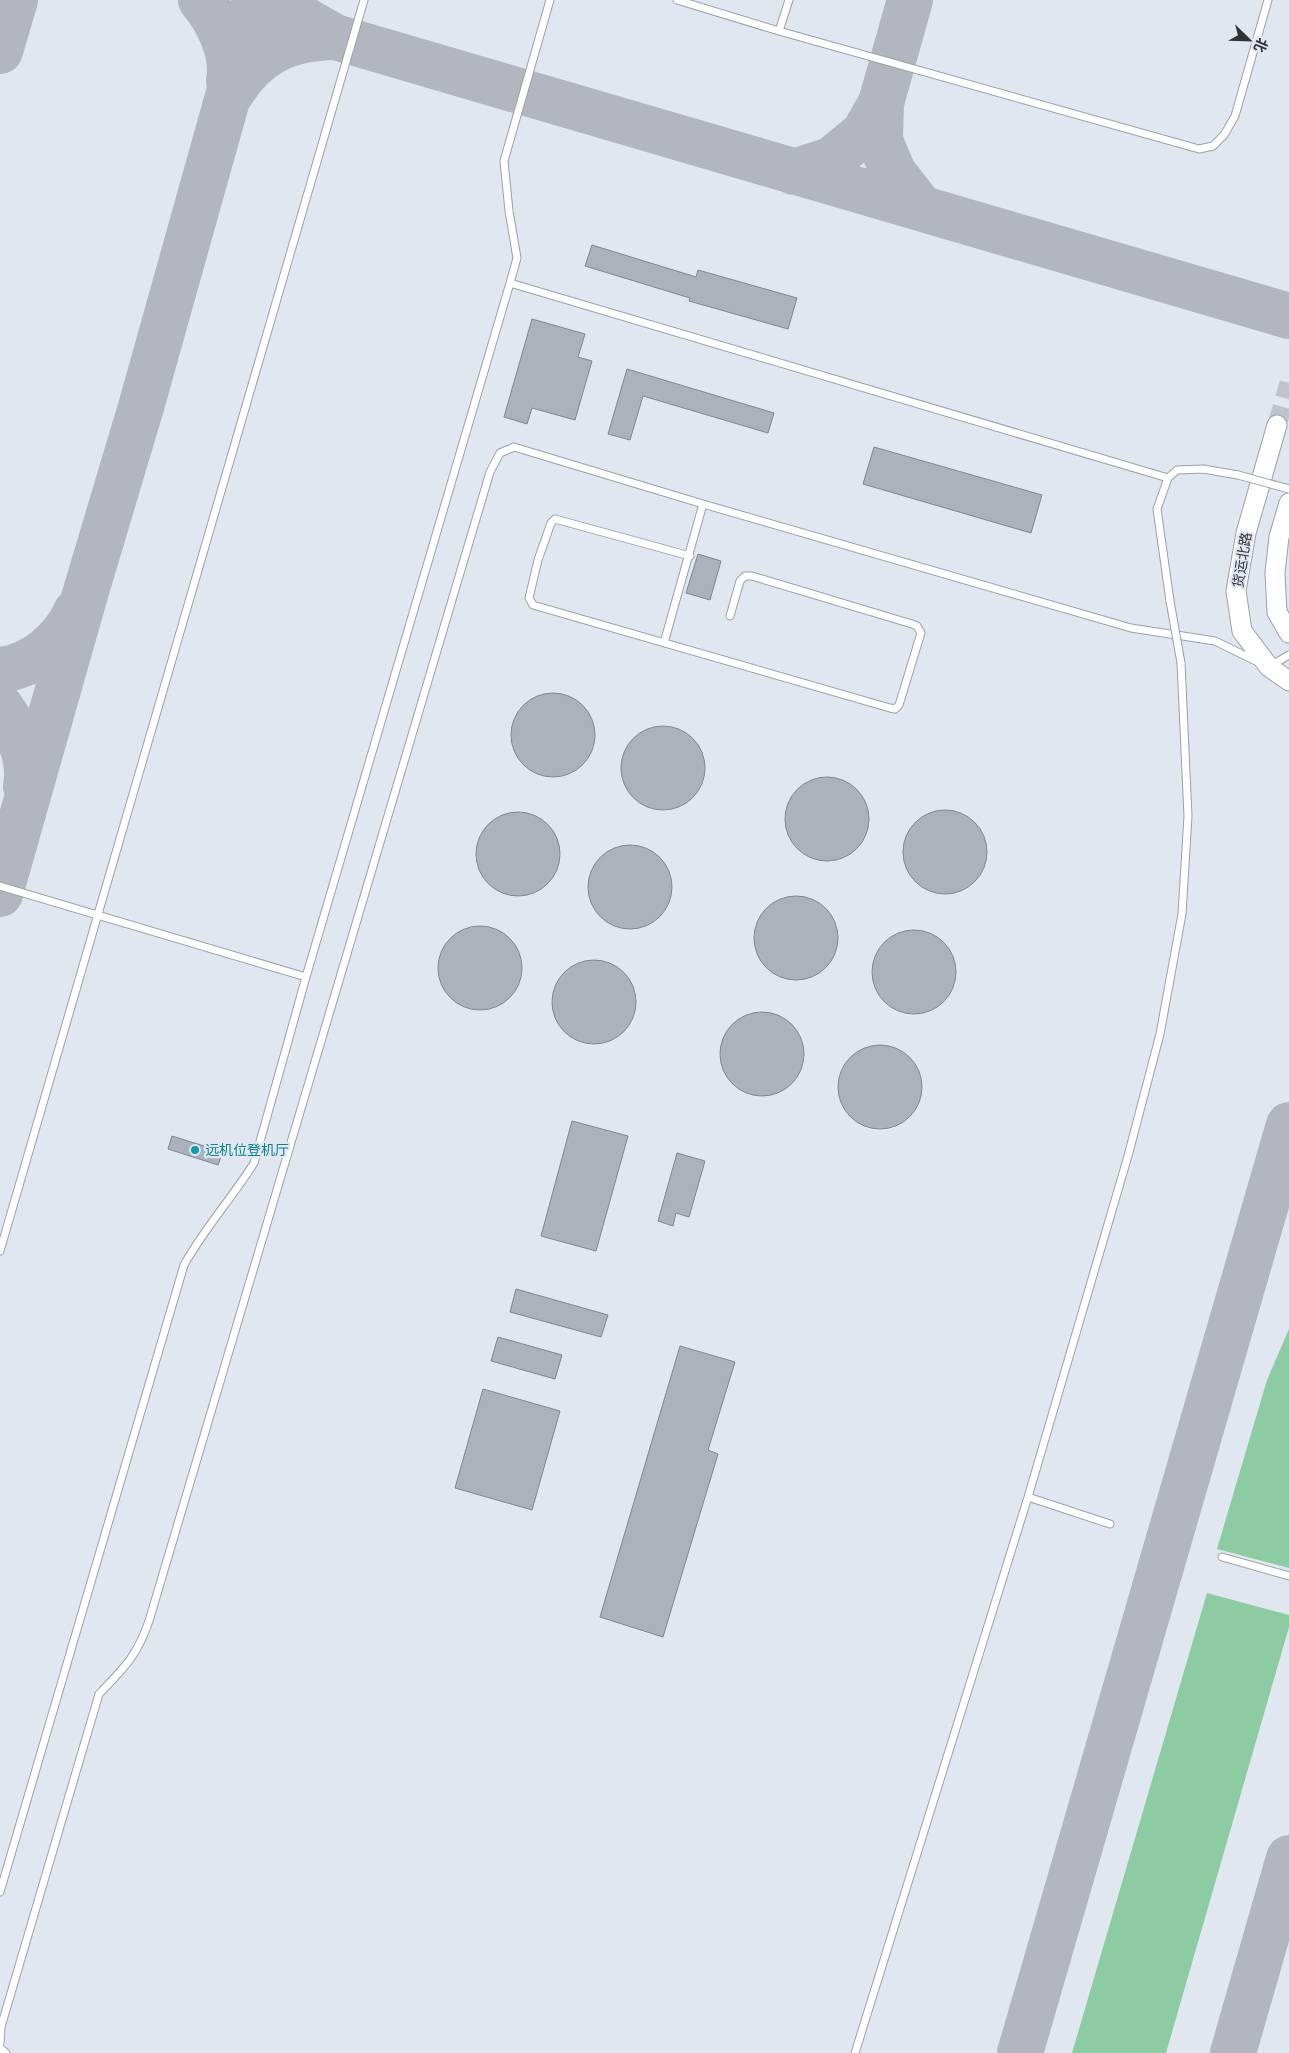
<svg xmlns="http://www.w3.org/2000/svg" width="1289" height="2053" viewBox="0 0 1289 2053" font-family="Lato,'Noto Sans SC',sans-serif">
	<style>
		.green { fill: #8dcba2 }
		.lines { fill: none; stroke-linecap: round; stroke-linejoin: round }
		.taxiway { stroke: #b2b6bf; stroke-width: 46 }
		.building { fill: #acb2bb; stroke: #80858e }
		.secondary-tunnel { stroke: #bec3cc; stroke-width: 19; stroke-dasharray: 19 9; stroke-linecap: butt }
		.lane-casing { stroke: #9ba0aa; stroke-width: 9 }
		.secondary-casing { stroke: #9ba0aa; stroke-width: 21 }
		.lane { stroke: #fff; stroke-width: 7 }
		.secondary { stroke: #fff; stroke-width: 19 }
		.lane-bridge-casing { stroke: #9ba0aa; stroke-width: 9; stroke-linecap: butt }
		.lane-bridge { stroke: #fff; stroke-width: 7 }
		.culture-dot { fill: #0f9aa8; stroke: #e1e7f1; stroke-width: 2 }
		.labels { text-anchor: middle; stroke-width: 4.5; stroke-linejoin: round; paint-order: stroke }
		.street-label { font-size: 14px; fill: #303236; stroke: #e1e7f1 }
		.culture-label { font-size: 14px; fill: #0d838f; stroke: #e1e7f1; text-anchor: start }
	</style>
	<rect width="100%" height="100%" fill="#e1e7f1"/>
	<path class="green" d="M1289,1329V1568L1217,1549L1267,1380Z
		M1207,1593L1289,1615V1627L1166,2053H1072Z"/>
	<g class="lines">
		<path class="taxiway" d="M201,0C218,20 234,54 229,81
			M267,0L277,4L335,37L1289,316
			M0,51L15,0
			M230,95C256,53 286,38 335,37
			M881,103L880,141L893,172L921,208
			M794,172L831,160L864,133L881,103L910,0
			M0,670C32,667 63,641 76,612
			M0,706C17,730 31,756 26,786
			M0,894L86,591L141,407L255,0
			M1020,2053L1289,1125
			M1233,2053L1289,1858"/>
	</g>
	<path class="building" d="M592,245L696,277L698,270L797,298L788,329L689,301L690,298L585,266Z
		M532,319L585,334L578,357L592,361L575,420L532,408L527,424L504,417Z
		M627,369L774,413L768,433L643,396L630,440L608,434Z
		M874,447L1042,495L1031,533L863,484Z
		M698,554L721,561L710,600L686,593Z
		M511 735a42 42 0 1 1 84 0a42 42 0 1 1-84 0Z
		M621 768a42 42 0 1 1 84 0a42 42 0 1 1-84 0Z
		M785 819a42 42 0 1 1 84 0a42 42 0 1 1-84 0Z
		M903 852a42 42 0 1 1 84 0a42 42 0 1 1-84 0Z
		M476 854a42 42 0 1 1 84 0a42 42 0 1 1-84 0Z
		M588 887a42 42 0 1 1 84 0a42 42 0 1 1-84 0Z
		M754 938a42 42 0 1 1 84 0a42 42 0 1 1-84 0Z
		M438 968a42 42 0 1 1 84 0a42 42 0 1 1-84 0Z
		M872 972a42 42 0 1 1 84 0a42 42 0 1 1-84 0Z
		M552 1002a42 42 0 1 1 84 0a42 42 0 1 1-84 0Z
		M720 1054a42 42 0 1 1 84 0a42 42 0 1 1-84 0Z
		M838 1087a42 42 0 1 1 84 0a42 42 0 1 1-84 0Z
		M572,1121L628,1136L596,1251L541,1236Z
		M172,1136L223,1152L218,1165L168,1149Z
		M677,1153L705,1161L689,1217L676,1213L673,1226L658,1221Z
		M516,1289L608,1315L601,1337L510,1312Z
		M498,1337L562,1355L555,1379L491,1361Z
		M680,1346L735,1362L708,1450L718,1454L663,1637L600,1617Z
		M483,1389L560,1411L532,1510L455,1488Z"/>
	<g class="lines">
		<path class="secondary-tunnel" d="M1277,425L1289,383"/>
		<defs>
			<path id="lane" d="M677,0L779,31L1199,149L1213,146L1224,135L1235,116L1268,0
				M779,31L789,0
				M510,283L1168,478
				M690,556L555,519L551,523L538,560L529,598L533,605L890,708L895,709L899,705L921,633L917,626L912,624L752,576H745L740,581L730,616
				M1170,601L1157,509L1168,478L1177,470L1203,469L1238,475
				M664,643L703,504
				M1270,666L1289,655
				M0,886L306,977
				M0,1251L364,0
				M1028,1497L1110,1524
				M1222,1557L1289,1576
				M0,1892L184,1265C204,1229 232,1198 254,1163L306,977L510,283L517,258L509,211L504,161L550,0
				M0,2043L1,2027L99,1694C124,1668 137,1656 149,1621L490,472L500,453L514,447L703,504L1131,628L1215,641L1258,662
				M0,2048L6,2053
				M855,2053L1028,1497L1128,1156L1160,1034L1182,914L1188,816L1181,663"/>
			<path id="secondary" d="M1277,425L1246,533L1236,591L1242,631L1269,667L1289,681
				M1289,503L1279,537L1275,573L1277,612L1289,633"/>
		</defs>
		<use href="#lane" class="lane-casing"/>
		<use href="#secondary" class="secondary-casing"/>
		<use href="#lane" class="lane"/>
		<use href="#secondary" class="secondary"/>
		<defs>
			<path id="lane-bridge" d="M1238,475L1289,489
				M1170,601L1181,663"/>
		</defs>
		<use href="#lane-bridge" class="lane-bridge-casing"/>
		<use href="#lane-bridge" class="lane-bridge"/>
	</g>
	<circle class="culture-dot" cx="195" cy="1150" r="5"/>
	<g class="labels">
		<g class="street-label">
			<text transform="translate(1242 560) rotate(-81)" y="5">货运北路</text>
		</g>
		<g class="culture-label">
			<text x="205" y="1155">远机位登机厅</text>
		</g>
	</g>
	<g transform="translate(1249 40) rotate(113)" stroke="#e1e7f1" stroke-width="4" paint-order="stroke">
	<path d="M0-4L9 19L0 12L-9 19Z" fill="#303236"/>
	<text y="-8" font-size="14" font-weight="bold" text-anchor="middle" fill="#303236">北</text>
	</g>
</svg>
